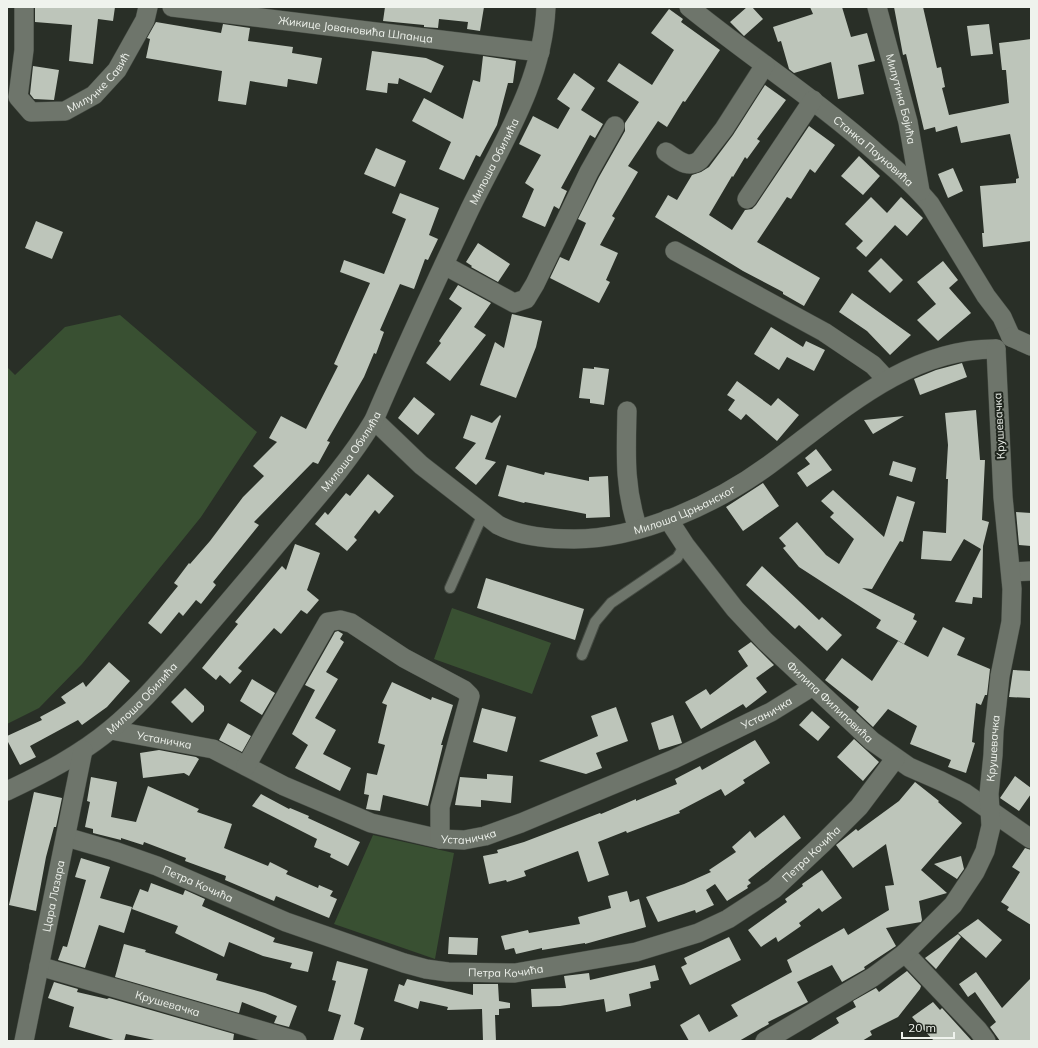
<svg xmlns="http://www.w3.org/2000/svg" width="1038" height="1048" viewBox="0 0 1038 1048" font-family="Mulish,sans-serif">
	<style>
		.green { fill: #395032 }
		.building { fill: #bdc5ba }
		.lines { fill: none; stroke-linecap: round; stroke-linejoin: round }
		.lane-casing { stroke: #464c44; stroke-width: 12 }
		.street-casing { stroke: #464c44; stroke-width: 20 }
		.lane { stroke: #6e756b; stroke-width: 10 }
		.street { stroke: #6e756b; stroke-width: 19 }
		.labels { text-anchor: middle; stroke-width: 4; stroke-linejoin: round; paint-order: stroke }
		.street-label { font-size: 11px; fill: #eff3ed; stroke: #1f251d }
	</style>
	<rect width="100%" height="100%" fill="#292f27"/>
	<path class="green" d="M120,315L257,432L201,517L82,664L39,708L7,724V367L15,375L65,327Z
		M452,608L551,643L532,694L434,659Z
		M373,835L454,853L435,959L334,924Z"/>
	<path class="building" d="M35,7H115L113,21L98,19L93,64L69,61L72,25L35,22Z
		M385,7H484L480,31L467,29L468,22L439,19L438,28L424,27V25L383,21Z
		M747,7H752L763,19L744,36L730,22Z
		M810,7H842L851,37L867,33L875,61L858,65L864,94L838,99L831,62L794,73L789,69L781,41L778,42L773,27L813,14Z
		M894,7H923L937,68L941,67L945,87L942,88L949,115L1009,103L1006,70H1002L999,43L1031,39V241L983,247L982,233H984L980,186L1016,183V179L1019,178L1010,134L961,143L957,126L936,132L935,127L924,130L906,54L903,55Z
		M669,9L683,19L681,22L720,50L685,102L683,101L667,127L658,121L628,166L638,172L612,216L615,218L600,245L618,253L606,280L610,282L599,303L550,278L560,257L569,261L586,223L578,219L599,177L625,131V123L639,102L607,81L619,63L652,85L674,50L651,33Z
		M156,22L221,33L223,24L250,28L248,41L293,47L292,53L322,58L317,84L288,79L287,87L250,81L246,105L218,101L222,71L146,58L150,39L147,38Z
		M989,24L993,54L971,56L967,26Z
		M372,51L426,58L444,66L431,93L399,78L398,84L388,83L387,93L366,90Z
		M483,56L516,61L513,83H508L497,125L480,157L476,155L464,180L439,169L451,142L412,121L424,98L463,119L473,80L480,82Z
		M33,66L59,70L54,100L34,99L30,94Z
		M574,73L595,88L581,110L603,124L595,138L590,135L561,188L567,191L559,209L554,206L545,227L522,217L534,189L525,183L541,155L519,144L533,116L558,129L570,108L557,99Z
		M765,85L786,100L757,139L760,141L747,159L745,157L733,177L732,176L709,215L732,230L745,210L752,209L756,205L809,126L835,145L815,173L810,169L791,199L787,197L757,242L820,278L804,306L783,294V292L743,271L655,217L668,195L677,200L692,175L701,172L709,167L733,135Z
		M376,148L406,161L395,187L364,174Z
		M859,156L880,176L863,195L841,176Z
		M953,168L963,191L948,198L938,174Z
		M400,193L439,208L429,235L438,239L428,260L425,259L414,289L400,284L380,330L384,332L376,354L374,353L364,377L327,441L330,442L318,464L313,462L254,522L259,525L213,582L216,585L201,604L196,600L183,616L179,612L161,634L148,623L178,586L174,583L189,563L190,564L210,541L243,497L264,476L253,466L277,442L269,438L281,416L306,429L338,366L334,364L370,283L340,272L344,260L384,274L406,219L392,213Z
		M871,197L887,213L901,197L923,218L907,236L895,225L866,257L856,248L863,241L845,224Z
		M36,221L63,232L52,259L25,248Z
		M478,243L510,264L498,282L471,267L472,266L466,262Z
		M881,258L903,280L890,293L868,271Z
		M943,261L958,280L949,288L971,313L938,341L917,320L936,304L917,282Z
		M458,285L491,303L474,327L486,335L450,381L426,363L441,343L439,341L462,308L449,299Z
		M852,293L911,335L890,355L867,331L839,312Z
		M512,314L542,321L536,347L516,398L480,385L495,342L504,348Z
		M771,327L803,347L806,341L825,350L814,371L787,357L779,370L754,354Z
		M962,363L967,377L920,395L914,379L936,370Z
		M594,367L609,369L604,405L590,403V399L579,398L583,368L594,369Z
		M737,381L771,406L778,398L799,415L777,441L746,414L741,420L728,410L735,400L727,395Z
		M414,397L435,414L418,435L398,418Z
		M976,410L980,460H985L982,520L989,522L983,546L982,598L973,597L972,604L955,602L981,549L964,539L951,561L921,559L923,531L946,533L948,479H946L948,445L945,413Z
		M471,415L492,423L500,415L501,416L485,459L496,462L476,485L455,468L476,443L463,438Z
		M904,416L873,434L864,420Z
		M816,449L832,470L807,487L797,473L810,464L805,458Z
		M893,461L916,468L912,482L889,475Z
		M507,465L544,475L545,472L589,481V477L608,476L610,517L586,518V514L525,502L524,503L498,496Z
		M368,474L394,496L379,514L375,510L354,537L357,540L347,551L315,524L325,512L328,515L346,493L350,496Z
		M763,483L779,506L743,531L726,507Z
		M833,490L884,537L897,496L915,502L903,542L900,541L872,589L862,588L915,614L913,619L917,621L904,644L876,628L881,620L799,567L783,548L786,546L779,538L797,522L826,555L839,564L854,539L830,517L834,513L821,501Z
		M1016,512L1031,513V546L1019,545Z
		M295,544L320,553L307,590L319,600L307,614L301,610L281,634L274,628L238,668L242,671L230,684L220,675L216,680L202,668L238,624L235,622L282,566L286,570Z
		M762,566L819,620L822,617L842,635L827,651L799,625L795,629L746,585Z
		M486,578L584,609L575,640L477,608Z
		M943,627L965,638L957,655L990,669L987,695H985L981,705L976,703L972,742L975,743L966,773L948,767L951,760L910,744L917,726L888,709L873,727L856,711L859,707L825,680L842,658L872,681L898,641L928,657Z
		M338,631L343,634L340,639L344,642L326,672L338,679L315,718L336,730L323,754L351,768L340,791L295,768L308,745L292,734L315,690L305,685L335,632Z
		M751,642L774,665L756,678L767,692L746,708L743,704L701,729L685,702L706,689L710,695L748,666L738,651Z
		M109,662L130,681L107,707L82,725L78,720L30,746L36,757L20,765L7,740V736L42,720L40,717L66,703L61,697L83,682L86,687Z
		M1013,670L1031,671V698L1009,697Z
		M252,679L275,693L262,715L240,701Z
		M392,682L431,700L432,697L453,705L441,745H443L428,806L383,795L380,811L366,809L369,795L364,794L367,773L377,775L385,745L378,743L387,705L382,703Z
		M185,688L204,706V711L192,723L171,702Z
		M616,707L628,741L596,753L602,768L586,774L539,761L598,736L591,716Z
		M482,708L516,717L507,752L473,742Z
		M812,711L830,727L818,741L799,725Z
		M673,715L682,743L659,750L651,723Z
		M228,723L251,736L242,752L219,740Z
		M854,739L879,762L863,781L837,757Z
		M755,740L770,763L743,780L745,783L725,796L721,789L679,811L680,813L627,833L626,831L598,842L609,875L588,882L578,851L524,871L526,876L507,882L506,880L489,884L483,856L498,853L497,850L524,842L600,813L601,814L636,799V801L677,784L675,779L700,766L702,770Z
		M159,750L196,757L199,759L189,776L184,773L143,778L140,753Z
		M487,774L513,776L511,803L481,800V807L455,805L460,777L487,779Z
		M1015,776L1031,788V794L1019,811L1000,798Z
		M91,777L117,782L111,817L136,822L148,786L199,809L197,812L232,824L224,848L268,866L270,862L288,871L286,874L318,888L319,885L333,891L330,896L337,899L329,918L276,896L274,901L225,880L226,876L185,861L186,858L144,842L143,845L121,838V840L93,833V829L85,827L90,802L87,801Z
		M915,782L939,801L938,802L962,823L921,870L947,893L919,901L922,920L921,922L886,928L896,946L864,967L865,969L842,982L832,965L797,982L808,1002L768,1022L769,1024L739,1041H689L680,1025L699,1014L709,1032L738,1016L731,1005L792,972L787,960L844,928L848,935L889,910L885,886L894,885L886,844L853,868L836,845L856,829L858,831L899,801Z
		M34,792L62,798L56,827H54L46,857L36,911L9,905Z
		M261,794L289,809L290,808L309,816L308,818L360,842L348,866L330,857L331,854L314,847L317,839L252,806Z
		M784,815L801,838L748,880L751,883L747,886L748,888L727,901L715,884L706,890L714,905L696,913L695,910L658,922L646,897L684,884L711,872L709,870L736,852L732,847L750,831L755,838Z
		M1025,848L1031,850V925L1007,910L1009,907L1001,902L1020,872L1012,867Z
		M961,856L964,869L957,879L934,864Z
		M81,858L110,867L100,898L132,907L124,933L99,925L85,968L58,960L63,946L67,947L86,880L75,877Z
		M822,870L842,898L822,912L819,908L799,923L801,926L778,942L776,937L761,947L748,930L787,902L785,899L803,886L802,884Z
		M151,883L183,895L185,890L205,899L202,906L275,938L273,942L313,952L308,972L290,968L292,963L263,956L229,942L224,957L175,933L178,926L132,909L140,889L148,892Z
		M627,891L630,902L639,899L646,927L585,944V943L542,950V948L516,954L514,948L505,950L501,936L528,930L529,933L580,924L578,917L611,908L608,896Z
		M978,919L1002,940L986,958L958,933Z
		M958,934L961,937L936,969L925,958Z
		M449,937L478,938L477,955L448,954Z
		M729,937L741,960L690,985L681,967L687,964L684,958Z
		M124,944L146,950L145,952L218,974L216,980L265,993L297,1006L289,1027L274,1023L277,1016L242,1002L239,1013L115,977Z
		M337,961L368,969L354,1024L364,1028L360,1041H333L341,1015L328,1011L336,981L332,980Z
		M655,965L659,980L650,982L651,988L629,994L631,1006L606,1012L604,999L560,1006L532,1007L531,989L566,988L564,976L589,973L590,980Z
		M907,971L921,986L920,989L898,1017L870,1031L872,1035L862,1041H809L839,1023L836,1018L856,1007L853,1001L876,988L879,992Z
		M976,972L1002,1008L1031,978V1041H1000L990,1027L996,1022L975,992L968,997L959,984Z
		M407,979L473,995V984H498L499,1001L510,1003V1008L499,1009V1015H495L496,1041H483L482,1009L447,1010L448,1007L420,1001L418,1009L394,1001L399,984L404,986Z
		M54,982L78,989L77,992L107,999L109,998L234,1034L233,1041H159L126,1034L124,1041H117L69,1027L74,1007L48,998Z
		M933,1002L940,1010L942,1008L972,1041H934L912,1017Z"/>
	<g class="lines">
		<defs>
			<path id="lane" d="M450,588L483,514
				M582,655L595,622L611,603L677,558L685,545"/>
			<g id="street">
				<path id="s1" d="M24,7V50L18,97L31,112L65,111L94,95L117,70L145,20L148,7"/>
				<path id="s2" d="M172,7L540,52"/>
				<path id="s3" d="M689,7C752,58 820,102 880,156C898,171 915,186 930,204L986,296L1002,317L1011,337"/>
				<path id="s4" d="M877,7L908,122L920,191"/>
				<path d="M666,152C677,159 688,170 700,160L724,129L765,65"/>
				<path d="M747,199L813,100"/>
				<path d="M675,251L824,332L873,365L887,380"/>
				<path d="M444,265L514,303L526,299L535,284L589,172L615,126"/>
				<path d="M1011,337L1031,346"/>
				<path d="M627,411C626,454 624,488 638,529"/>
				<path id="s5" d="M374,420L421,465L498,525C521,537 549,539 574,539C640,539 717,503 769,465C837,415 906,348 996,349"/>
				<path id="s6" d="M668,519L685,545L735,609L765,641L872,741L909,767L941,781L965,793L1031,839"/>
				<path d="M1011,572L1031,571"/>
				<path id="s7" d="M111,730L213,749L284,786L371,823L440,839L464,840L485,836L521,823L674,759L771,712L813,686"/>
				<path d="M246,766L328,622L340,620L351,623L404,658L464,690L470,696L440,807V839"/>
				<path id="s8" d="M7,791C43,774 80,755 111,729C138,707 160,681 183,655C213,620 243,585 273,549C308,507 346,467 374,420C404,350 436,281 468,213C500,146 543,83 546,7"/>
				<path id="s9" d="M66,837L114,851L157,866L286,922L404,963L426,969L448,972L515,973L636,952L698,933L728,919L774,889L823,843L859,807L895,759"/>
				<path d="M905,953L978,1030L986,1041"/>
				<path id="s10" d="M39,966L297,1041"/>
				<path id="s11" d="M24,1041L83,750"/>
				<path id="s12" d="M765,1041L873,977L905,953L953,905L975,872L985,851L991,826L989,794L993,755L994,731L1000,676L1011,622L1012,589L1003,497L996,349"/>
			</g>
		</defs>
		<use href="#lane" class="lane-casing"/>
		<use href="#street" class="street-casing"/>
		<use href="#lane" class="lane"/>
		<use href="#street" class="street"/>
	</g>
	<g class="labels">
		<g class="street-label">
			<text dy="4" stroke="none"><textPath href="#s2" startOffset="185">Жикице Јовановића Шпанца</textPath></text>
			<text dy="4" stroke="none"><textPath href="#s1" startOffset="189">Милунке Савић</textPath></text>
			<text dy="4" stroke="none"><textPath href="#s4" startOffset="95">Милутина Бојића</textPath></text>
			<text dy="4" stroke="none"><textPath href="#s3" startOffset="234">Станка Пауновића</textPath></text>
			<text dy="4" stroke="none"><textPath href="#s8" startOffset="813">Милоша Обилића</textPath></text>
			<text transform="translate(999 426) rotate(-93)" y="4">Крушевачка</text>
			<text dy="4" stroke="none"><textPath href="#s8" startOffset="489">Милоша Обилића</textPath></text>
			<text dy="4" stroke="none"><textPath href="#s5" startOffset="356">Милоша Црњанског</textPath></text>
			<text dy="4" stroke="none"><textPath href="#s8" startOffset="165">Милоша Обилића</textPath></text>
			<text dy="4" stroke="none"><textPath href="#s6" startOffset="245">Филипа Филиповића</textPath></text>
			<text dy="4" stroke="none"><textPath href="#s7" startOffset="702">Устаничка</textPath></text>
			<text dy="4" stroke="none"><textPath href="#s7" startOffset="54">Устаничка</textPath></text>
			<text dy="4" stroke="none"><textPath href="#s12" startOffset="400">Крушевачка</textPath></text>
			<text dy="4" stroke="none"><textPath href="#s7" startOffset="378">Устаничка</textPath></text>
			<text dy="4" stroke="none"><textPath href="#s9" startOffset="800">Петра Кочића</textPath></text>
			<text dy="4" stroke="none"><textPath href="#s9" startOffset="140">Петра Кочића</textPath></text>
			<text dy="4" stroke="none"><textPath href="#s11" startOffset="148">Цара Лазара</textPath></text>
			<text dy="4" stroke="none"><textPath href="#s9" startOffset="464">Петра Кочића</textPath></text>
			<text dy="4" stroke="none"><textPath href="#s10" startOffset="134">Крушевачка</textPath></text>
		</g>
	</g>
	<rect width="1038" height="1048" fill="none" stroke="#eff3ed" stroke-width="16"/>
	<path d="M902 1032v6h52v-6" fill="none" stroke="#eff3ed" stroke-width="2"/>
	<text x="908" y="1032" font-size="12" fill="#eff3ed" stroke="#1f251d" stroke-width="3" paint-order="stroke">20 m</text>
</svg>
